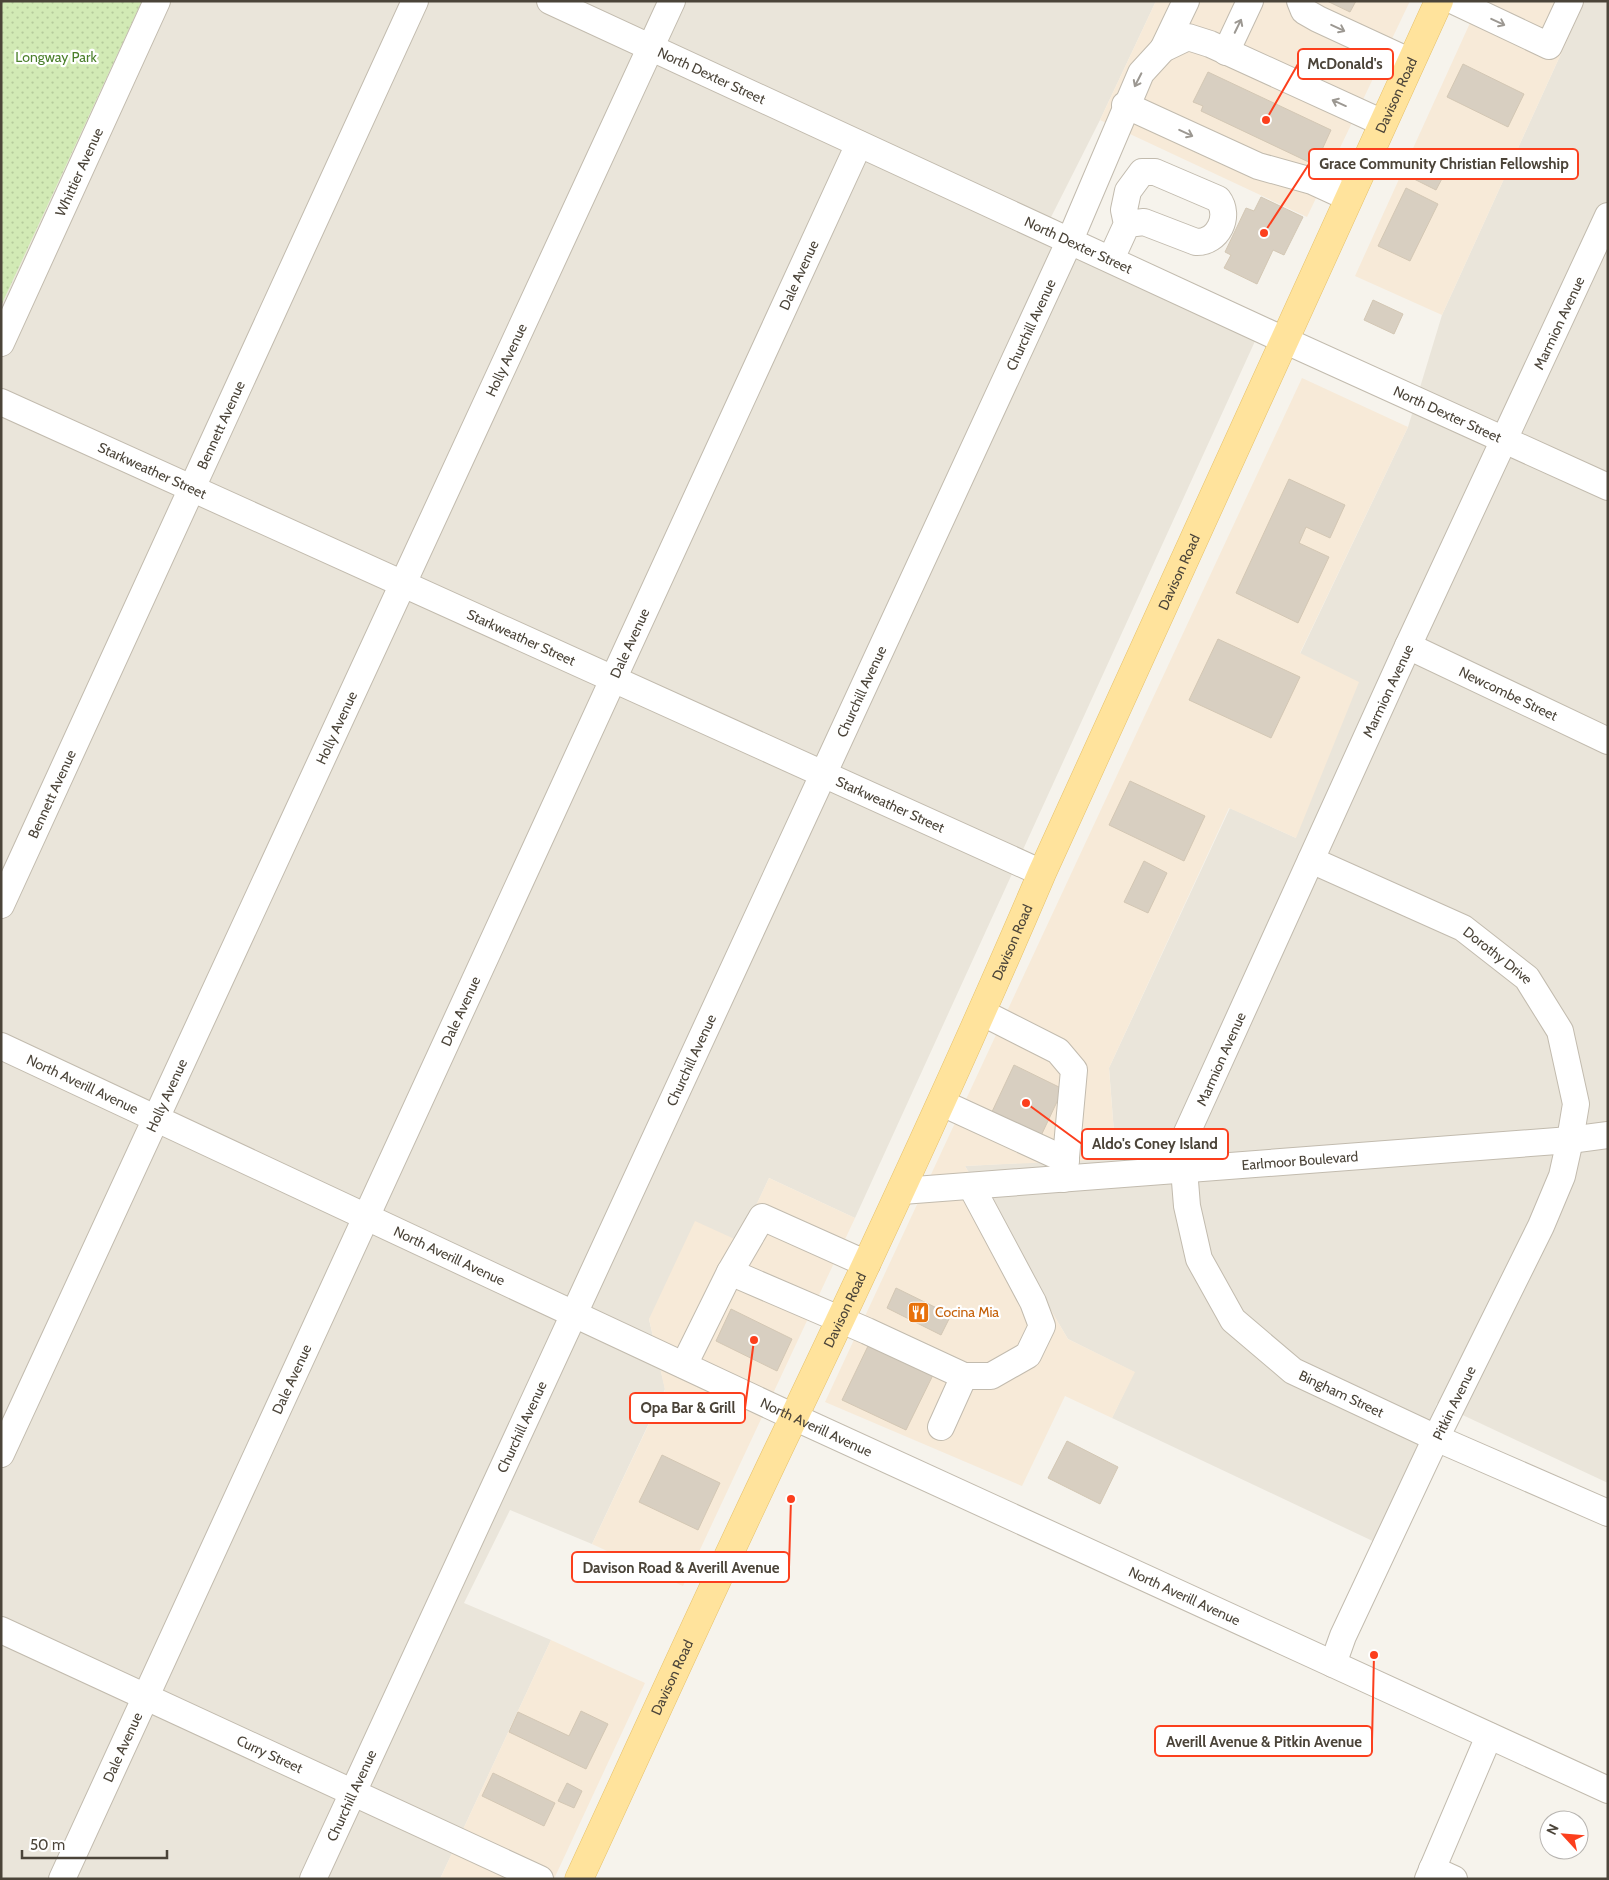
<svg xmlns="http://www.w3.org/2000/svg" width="1609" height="1880" viewBox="0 0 1609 1880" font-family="Cabin,sans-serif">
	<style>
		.residential { fill: #eae5da }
		.commercial { fill: #f7ead8 }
		.grass { fill: url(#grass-dots) }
		.building { fill: #d8cfc1; stroke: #d3c7b4 }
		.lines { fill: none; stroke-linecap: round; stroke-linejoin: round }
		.minor-casing { stroke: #c2bbae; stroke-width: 28 }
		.major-casing { stroke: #e6c16a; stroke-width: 29 }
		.minor { stroke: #fff; stroke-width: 26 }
		.major { stroke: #ffe39c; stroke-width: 28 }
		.oneway { stroke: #9c9892 }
		.labels { text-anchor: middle; stroke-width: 4.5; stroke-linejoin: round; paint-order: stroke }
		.park-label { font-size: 14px; fill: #4a7f2a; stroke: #fff }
		.street-label { font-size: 14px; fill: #4b4439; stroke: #fff }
		.food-label { font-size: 14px; fill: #c56008; stroke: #fff; text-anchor: start }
		.leader { fill: none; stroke: #fc3f1d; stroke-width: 2 }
		.callout-dot { fill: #fc3f1d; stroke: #fff; stroke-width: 2 }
		.callout { fill: #fff; stroke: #fc3f1d; stroke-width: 2 }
		.callout-label { font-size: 15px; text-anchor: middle; font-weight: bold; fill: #4b4439 }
	</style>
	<defs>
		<pattern id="grass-dots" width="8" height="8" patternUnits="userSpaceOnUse" patternTransform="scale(1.25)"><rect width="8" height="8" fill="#d2eab5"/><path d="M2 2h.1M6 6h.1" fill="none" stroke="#b6ca9c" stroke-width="1.8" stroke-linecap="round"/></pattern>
	</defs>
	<rect width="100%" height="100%" fill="#f6f3ec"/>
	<path class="residential" d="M142,1H1156L1100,120L1040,239L1256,339L855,1218L769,1178L739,1242L649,1319L665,1389L592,1544L510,1510L464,1603L551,1640L440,1879H1V306Z
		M1585,1H1608V1483L1437,1403L1379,1544L1112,1418L1134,1372L1068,1339L965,1166L1116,1158L1109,1068L1230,808L1296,838L1300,654L1408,427L1442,315Z"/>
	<path class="commercial" d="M1156,1H1410L1307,217L1100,120Z
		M1480,1H1585L1442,315L1355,276Z
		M1302,378L1408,427L1300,653L1359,682L1296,838L1229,808L1109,1068L1116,1159L965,1166L1068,1339L1135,1372L1112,1418L1065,1396L1022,1486L825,1402Z
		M769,1178L855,1218L683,1586L592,1544L665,1390L649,1319L695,1221L739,1241Z
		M551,1640L645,1683L554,1879H440Z"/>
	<path class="grass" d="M1,1H142L1,306Z"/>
	<path class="building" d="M1327,1H1356L1350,12Z
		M1463,64L1524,94L1508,127L1447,97Z
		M1208,72L1331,130L1315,165L1201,111L1203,106L1193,102Z
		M1416,159L1445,173L1436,190L1408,176Z
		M1406,188L1438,204L1410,261L1378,246Z
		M1261,197L1303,217L1284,255L1273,250L1257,284L1224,268L1231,255L1225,252L1246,208L1254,211Z
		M1373,300L1403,314L1394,334L1364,320Z
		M1289,479L1345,505L1330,538L1306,527L1299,543L1329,557L1298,623L1236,593Z
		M1218,639L1300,677L1271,738L1189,700Z
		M1130,781L1205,816L1184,861L1109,825Z
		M1144,861L1167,873L1148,913L1124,902Z
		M1014,1065L1063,1089L1039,1140L990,1116Z
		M896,1288L951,1315L941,1335L887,1308Z
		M731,1309L792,1339L777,1371L716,1341Z
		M869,1344L933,1375L906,1430L842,1400Z
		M1067,1441L1118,1467L1100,1504L1048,1478Z
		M662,1455L720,1483L698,1530L639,1502Z
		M581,1711L608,1724L586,1769L509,1732L518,1712L569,1736Z
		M493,1773L555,1803L544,1826L482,1796Z
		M567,1783L582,1791L574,1808L558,1801Z"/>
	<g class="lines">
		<defs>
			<g id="minor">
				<path id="s1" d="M550,1L1284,340L1608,487"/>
				<path d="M1300,1L1304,11L1318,19L1411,62"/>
				<path d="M1454,1L1549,46L1570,1"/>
				<path d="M1163,49L1186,1"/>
				<path d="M1226,52L1250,1"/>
				<path d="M1125,105L1258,166L1312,181L1349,198"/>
				<path id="s2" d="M1608,216L1408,646L1185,1137L1184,1169L1187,1206L1199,1259L1233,1320L1293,1371L1436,1438L1608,1513"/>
				<path d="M1111,259L1127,224L1124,210L1128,191L1142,172H1155L1218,199C1231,216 1218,243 1196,242L1144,222L1127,224"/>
				<path id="s3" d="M1,343L157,1"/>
				<path id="s4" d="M1,402L1042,873"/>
				<path id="s5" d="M1408,646L1608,741"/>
				<path id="s6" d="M1311,860L1463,928L1527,978L1560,1031L1576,1104L1570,1140L1562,1176L1541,1226L1436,1438L1343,1636L1333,1664"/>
				<path id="s7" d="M1,905L415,1"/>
				<path d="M983,1013L1058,1051L1074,1070L1064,1179"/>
				<path id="s8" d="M1,1046L794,1417L1608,1790"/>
				<path d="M942,1103L1066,1160"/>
				<path id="s9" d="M902,1191L1570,1140L1608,1135"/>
				<path d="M867,1264L762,1217L730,1272L867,1331L964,1376L941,1427"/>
				<path d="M684,1365L730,1272"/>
				<path d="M964,1376H991L1028,1355L1042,1326L1033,1302L971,1186"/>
				<path id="s10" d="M1,1454L672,1"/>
				<path id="s11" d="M1,1630L540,1879"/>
				<path d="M1432,1869L1454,1879"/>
				<path id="s12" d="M62,1879L859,144"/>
				<path id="s13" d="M313,1879L1070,240L1141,73L1163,49L1188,37L1210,44L1383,123"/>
				<path d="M1428,1879L1489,1736"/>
			</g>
			<g id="major">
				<path id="s14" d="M579,1879C651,1724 721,1568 795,1415C881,1235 964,1056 1042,873L1439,1"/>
			</g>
		</defs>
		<use href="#minor" class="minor-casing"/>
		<use href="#major" class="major-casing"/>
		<use href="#minor" class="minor"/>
		<use href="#major" class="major"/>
	</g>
	<defs><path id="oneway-shaft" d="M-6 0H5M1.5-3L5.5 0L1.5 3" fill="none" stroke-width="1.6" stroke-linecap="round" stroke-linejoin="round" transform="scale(1.25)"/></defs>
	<g class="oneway">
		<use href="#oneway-shaft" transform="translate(1498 22) rotate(25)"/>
		<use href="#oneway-shaft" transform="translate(1238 26) rotate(-64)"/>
		<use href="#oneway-shaft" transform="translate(1338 28) rotate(25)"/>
		<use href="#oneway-shaft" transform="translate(1138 80) rotate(117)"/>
		<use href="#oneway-shaft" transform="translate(1339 103) rotate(-156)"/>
		<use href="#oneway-shaft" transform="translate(1186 133) rotate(25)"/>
	</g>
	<defs>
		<symbol id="restaurant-square" viewBox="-11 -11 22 22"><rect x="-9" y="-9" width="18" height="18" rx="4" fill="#e8710a" stroke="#fff"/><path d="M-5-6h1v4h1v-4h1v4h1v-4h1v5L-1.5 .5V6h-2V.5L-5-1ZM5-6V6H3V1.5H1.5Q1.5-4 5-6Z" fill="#fff"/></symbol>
	</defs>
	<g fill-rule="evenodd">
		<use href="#restaurant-square" x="906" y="1300" width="25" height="25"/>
	</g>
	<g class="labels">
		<g class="park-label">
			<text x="56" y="62">Longway Park</text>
		</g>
		<g class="street-label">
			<text dy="5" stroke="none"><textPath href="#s1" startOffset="178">North Dexter Street</textPath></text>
			<text dy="5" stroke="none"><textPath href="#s14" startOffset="1962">Davison Road</textPath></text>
			<text dy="5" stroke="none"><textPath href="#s3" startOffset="188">Whittier Avenue</textPath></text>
			<text dy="5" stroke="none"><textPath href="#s1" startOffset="582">North Dexter Street</textPath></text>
			<text dy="5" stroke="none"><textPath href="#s12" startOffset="1765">Dale Avenue</textPath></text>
			<text transform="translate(1559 323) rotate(-65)" y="5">Marmion Avenue</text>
			<text dy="5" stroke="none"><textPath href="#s13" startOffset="1712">Churchill Avenue</textPath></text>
			<text dy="5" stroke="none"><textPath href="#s10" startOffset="1205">Holly Avenue</textPath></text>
			<text dy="5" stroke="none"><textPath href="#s1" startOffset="988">North Dexter Street</textPath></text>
			<text dy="5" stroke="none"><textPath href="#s7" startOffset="528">Bennett Avenue</textPath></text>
			<text dy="5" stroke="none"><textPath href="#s4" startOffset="166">Starkweather Street</textPath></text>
			<text dy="5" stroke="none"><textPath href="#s14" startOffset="1438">Davison Road</textPath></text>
			<text dy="5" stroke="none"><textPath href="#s4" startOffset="571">Starkweather Street</textPath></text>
			<text dy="5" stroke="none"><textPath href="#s12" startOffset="1360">Dale Avenue</textPath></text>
			<text transform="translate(1388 691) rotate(-65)" y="5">Marmion Avenue</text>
			<text dy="5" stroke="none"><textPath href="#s13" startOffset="1308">Churchill Avenue</textPath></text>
			<text dy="5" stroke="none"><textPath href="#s5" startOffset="111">Newcombe Street</textPath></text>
			<text dy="5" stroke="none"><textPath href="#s10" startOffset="800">Holly Avenue</textPath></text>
			<text dy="5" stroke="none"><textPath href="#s7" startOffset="122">Bennett Avenue</textPath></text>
			<text dy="5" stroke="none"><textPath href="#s4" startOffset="976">Starkweather Street</textPath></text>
			<text dy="5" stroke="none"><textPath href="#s14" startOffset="1032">Davison Road</textPath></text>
			<text dy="5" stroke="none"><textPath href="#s6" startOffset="211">Dorothy Drive</textPath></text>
			<text dy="5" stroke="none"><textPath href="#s12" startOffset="955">Dale Avenue</textPath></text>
			<text dy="5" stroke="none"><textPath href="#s13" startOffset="902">Churchill Avenue</textPath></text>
			<text transform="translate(1221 1059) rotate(-66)" y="5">Marmion Avenue</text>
			<text dy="5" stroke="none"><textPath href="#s8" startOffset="90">North Averill Avenue</textPath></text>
			<text dy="5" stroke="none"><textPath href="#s10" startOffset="395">Holly Avenue</textPath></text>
			<text dy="5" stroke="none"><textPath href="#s9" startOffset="399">Earlmoor Boulevard</textPath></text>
			<text dy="5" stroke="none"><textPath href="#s8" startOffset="495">North Averill Avenue</textPath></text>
			<text dy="5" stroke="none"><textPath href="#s14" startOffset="628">Davison Road</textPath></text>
			<text dy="5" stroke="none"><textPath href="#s12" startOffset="550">Dale Avenue</textPath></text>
			<text dy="5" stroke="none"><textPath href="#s2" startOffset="1339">Bingham Street</textPath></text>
			<text transform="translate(1454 1403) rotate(-64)" y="5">Pitkin Avenue</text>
			<text dy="5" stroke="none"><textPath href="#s13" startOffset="498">Churchill Avenue</textPath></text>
			<text dy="5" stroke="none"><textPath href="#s8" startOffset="900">North Averill Avenue</textPath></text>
			<text dy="5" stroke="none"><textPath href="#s8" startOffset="1305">North Averill Avenue</textPath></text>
			<text dy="5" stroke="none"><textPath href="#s14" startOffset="222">Davison Road</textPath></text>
			<text dy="5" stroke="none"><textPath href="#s12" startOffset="145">Dale Avenue</textPath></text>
			<text dy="5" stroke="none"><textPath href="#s11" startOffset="296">Curry Street</textPath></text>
			<text dy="5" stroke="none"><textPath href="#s13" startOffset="92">Churchill Avenue</textPath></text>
		</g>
		<g class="food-label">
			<text x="935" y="1317">Cocina Mia</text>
		</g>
	</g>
	<path class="leader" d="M1266 120L1298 64M1264 233L1309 164M1026 1103L1082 1144M754 1340L745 1408M791 1499L789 1567M1374 1655L1372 1741"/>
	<g class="callout-dot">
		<circle cx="1266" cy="120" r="5"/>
		<circle cx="1264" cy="233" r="5"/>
		<circle cx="1026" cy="1103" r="5"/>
		<circle cx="754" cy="1340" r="5"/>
		<circle cx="791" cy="1499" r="5"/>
		<circle cx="1374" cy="1655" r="5"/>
	</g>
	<g class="callout">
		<rect x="1298" y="49" width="95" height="30" rx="5"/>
		<rect x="1309" y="149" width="269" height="30" rx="5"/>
		<rect x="1082" y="1129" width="146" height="30" rx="5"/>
		<rect x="630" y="1393" width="115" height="30" rx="5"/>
		<rect x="572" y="1552" width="217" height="30" rx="5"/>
		<rect x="1155" y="1726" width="217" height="30" rx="5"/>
	</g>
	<g class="callout-label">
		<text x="1345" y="69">McDonald's</text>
		<text x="1444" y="169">Grace Community Christian Fellowship</text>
		<text x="1155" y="1149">Aldo's Coney Island</text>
		<text x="688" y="1413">Opa Bar &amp; Grill</text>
		<text x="681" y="1573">Davison Road &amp; Averill Avenue</text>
		<text x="1264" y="1747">Averill Avenue &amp; Pitkin Avenue</text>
	</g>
	<rect width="1609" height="1880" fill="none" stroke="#4b4439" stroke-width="5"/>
	<g transform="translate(1564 1835) rotate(296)"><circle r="24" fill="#ffffff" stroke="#b7b4b0"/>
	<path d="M0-4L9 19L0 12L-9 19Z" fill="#fc3f1d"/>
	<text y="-8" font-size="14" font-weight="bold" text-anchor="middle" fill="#4b4439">N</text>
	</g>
	<path d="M22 1850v8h145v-8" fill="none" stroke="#4b4439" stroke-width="2.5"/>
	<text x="30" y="1850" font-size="15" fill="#4b4439" stroke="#ffffff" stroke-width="4" paint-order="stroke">50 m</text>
</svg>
